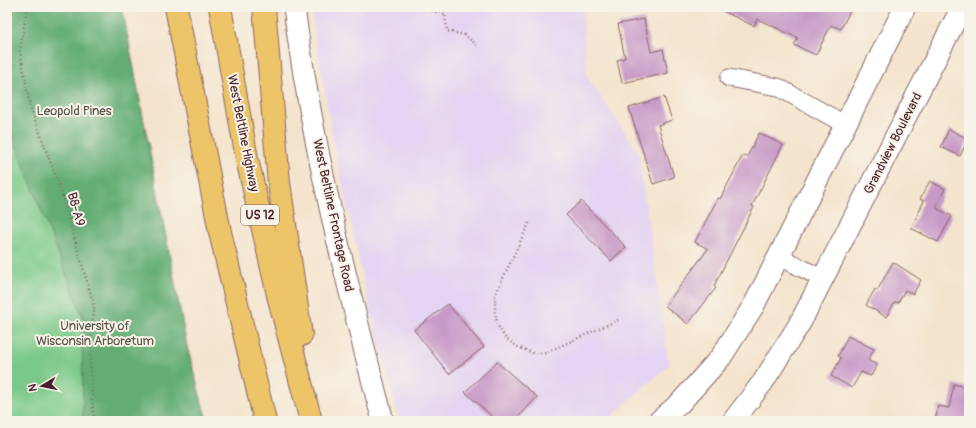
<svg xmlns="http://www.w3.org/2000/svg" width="976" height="428" viewBox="0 0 976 428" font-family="Pangolin,sans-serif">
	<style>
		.built { fill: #e4d3f2 }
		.green { fill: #7ac989; stroke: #62745a }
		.forest { fill: #63ad75; stroke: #566650 }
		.building { fill: #c79ac7 }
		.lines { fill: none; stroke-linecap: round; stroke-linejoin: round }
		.minor-casing { stroke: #866464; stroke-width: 19 }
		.tertiary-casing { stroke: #866464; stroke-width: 23 }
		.motorway-casing { stroke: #866464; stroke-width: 24 }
		.path { stroke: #866464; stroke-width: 2.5; stroke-dasharray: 1 3; stroke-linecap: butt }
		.minor { stroke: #fff; stroke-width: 17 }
		.tertiary { stroke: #fff; stroke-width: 21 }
		.motorway { stroke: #eec469; stroke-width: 22 }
		.labels { text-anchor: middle; stroke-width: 4; stroke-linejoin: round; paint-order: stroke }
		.shield { fill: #f7f3e8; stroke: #7e5f64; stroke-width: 1 }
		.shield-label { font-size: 12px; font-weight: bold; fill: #4a1f2b }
		.park-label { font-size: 13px; fill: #585247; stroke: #f7f3e8 }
		.street-label { font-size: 13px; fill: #4a1f2b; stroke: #f7f3e8 }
	</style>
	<rect width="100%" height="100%" fill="#f7f3e8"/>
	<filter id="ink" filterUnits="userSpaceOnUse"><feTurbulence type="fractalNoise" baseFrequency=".025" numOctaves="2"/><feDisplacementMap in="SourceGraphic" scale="8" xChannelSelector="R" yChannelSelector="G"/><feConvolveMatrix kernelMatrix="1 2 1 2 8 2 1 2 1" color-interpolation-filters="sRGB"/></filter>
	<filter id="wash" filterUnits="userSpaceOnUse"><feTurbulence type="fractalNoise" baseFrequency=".012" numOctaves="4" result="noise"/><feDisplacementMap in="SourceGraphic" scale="16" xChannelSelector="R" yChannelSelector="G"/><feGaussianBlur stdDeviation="0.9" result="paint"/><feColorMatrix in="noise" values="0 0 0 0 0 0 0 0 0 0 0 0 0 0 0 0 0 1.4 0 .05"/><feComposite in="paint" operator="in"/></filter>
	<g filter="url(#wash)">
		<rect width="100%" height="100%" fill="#f4e4cd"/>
		<path class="built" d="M310,7H582L587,77L638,151L669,365L606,421H400L369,306L334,145Z"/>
		<path class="green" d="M7,7H122L187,347L207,421H7Z"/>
		<path class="forest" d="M7,7H122L187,347L207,421H83L82,315L7,122Z"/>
		<g id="blocks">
			<path class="building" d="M714,7H852L841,29L831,25L816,55L794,45L798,38L757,19L754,26Z
				M644,19L651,52L663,49L668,73L622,83L617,60L625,58L618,24Z
				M664,97L672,120L658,125L674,177L653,184L629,108Z
				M949,129L968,139L960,156L941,147Z
				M759,133L783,145L752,206L754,207L714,286L716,288L688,324L665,306L708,249L695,242L718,198L720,199L743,155L747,157Z
				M930,181L945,189L936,208L952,216L938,242L911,228L924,201L920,199Z
				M581,201L626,247L611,261L566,215Z
				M893,262L921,280L913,294L905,290L898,303L895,302L886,317L866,305L875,289L877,291Z
				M448,304L484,347L449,374L414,330Z
				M848,336L874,349L868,360L877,365L871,376L861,372L852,388L831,376L841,358L838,356Z
				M497,362L537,397L515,421H497L465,392Z
				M954,384L969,388V421H935L938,406L949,408Z"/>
		</g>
	</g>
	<g filter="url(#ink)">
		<use href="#blocks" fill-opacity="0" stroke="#866464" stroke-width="1"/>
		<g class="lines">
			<defs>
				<path id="minor" d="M729,78L778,87L844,124
					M778,256L823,279"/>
				<path id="tertiary" d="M294,7C312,147 347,285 383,421
					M659,421L680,403L721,357L754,305L905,7
					M733,421L763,382L800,323L962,7"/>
				<path id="motorway" d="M176,7L220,232L265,421
					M220,7L247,159L279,299L311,421
					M264,7L279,183L301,335"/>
			</defs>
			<use href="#minor" class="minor-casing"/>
			<use href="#tertiary" class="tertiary-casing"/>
			<use href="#motorway" class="motorway-casing"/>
			<path class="path" d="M27,7L20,51L30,106L61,191L94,306L90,365L94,421
				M416,7L445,14L447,31L465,35L479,47
				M529,223L495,295V312L498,326L506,339L518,347L533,353H545L618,320"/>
			<use href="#minor" class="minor"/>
			<use href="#tertiary" class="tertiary"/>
			<use href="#motorway" class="motorway"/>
		</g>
	</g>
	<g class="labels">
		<rect class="shield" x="241" y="205" width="38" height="20" rx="3"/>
		<g class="shield-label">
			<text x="260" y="219">US 12</text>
		</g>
		<g class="park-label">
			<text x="74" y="115">Leopold Pines</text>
			<text x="95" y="330">University of<tspan x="95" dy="15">Wisconsin Arboretum</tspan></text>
		</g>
		<g class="street-label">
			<text transform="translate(244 133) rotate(79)" y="5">West Beltline Highway</text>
			<text transform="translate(892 143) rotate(-63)" y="5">Grandview Boulevard</text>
			<text transform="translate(77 209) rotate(74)" y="5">B8-A9</text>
			<text transform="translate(334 215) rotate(78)" y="5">West Beltline Frontage Road</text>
		</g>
	</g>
	<rect width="976" height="428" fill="none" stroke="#f7f3e8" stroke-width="24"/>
	<g transform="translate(42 386) rotate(260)" stroke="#f7f3e8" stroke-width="3" paint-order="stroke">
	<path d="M0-3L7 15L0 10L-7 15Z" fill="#4a1f2b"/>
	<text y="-6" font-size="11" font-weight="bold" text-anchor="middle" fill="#4a1f2b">N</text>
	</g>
</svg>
